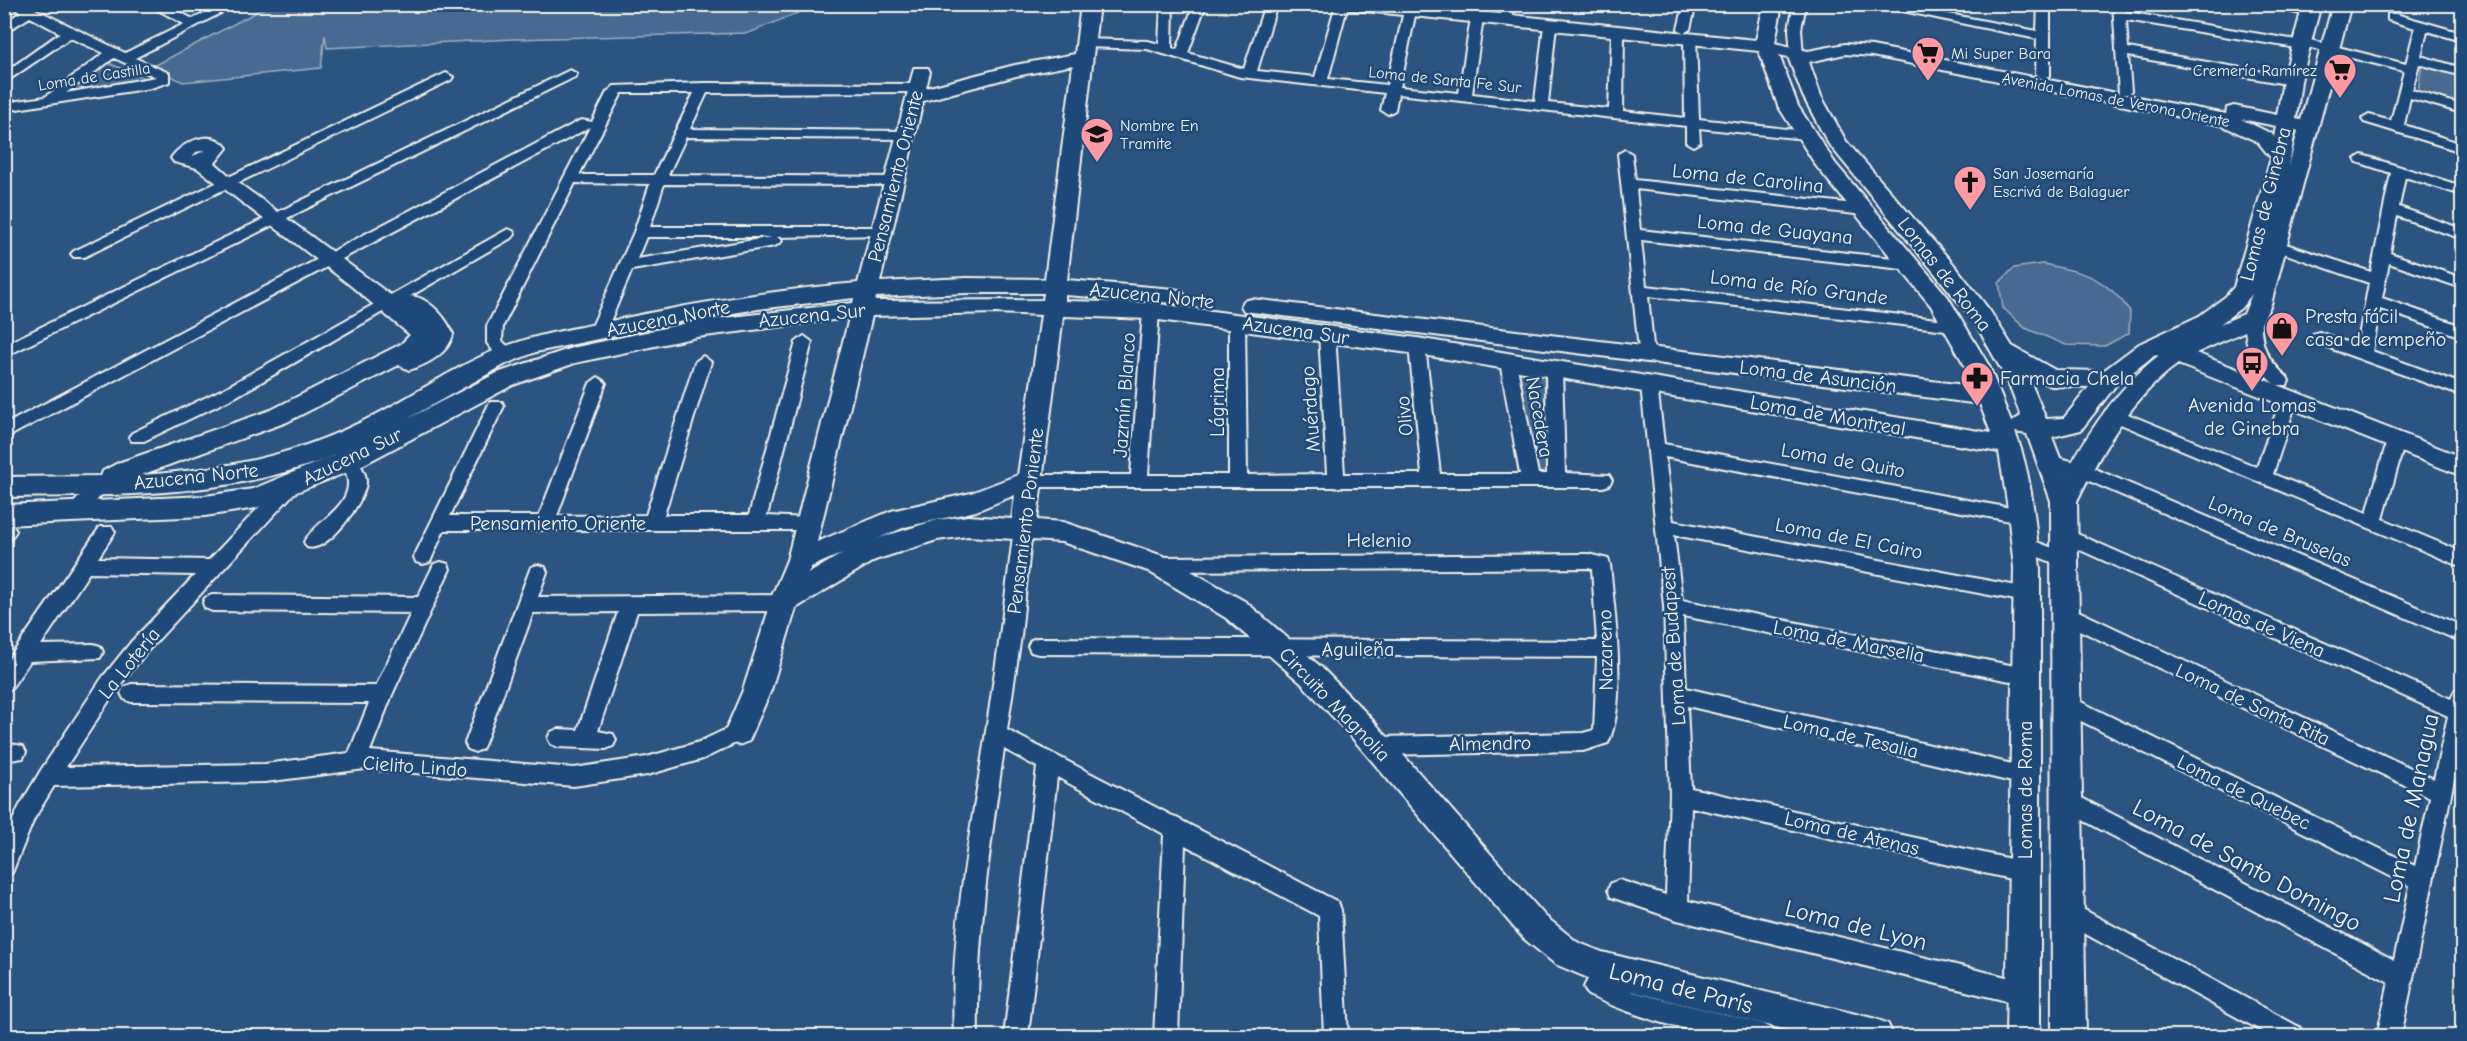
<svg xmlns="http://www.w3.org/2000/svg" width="2467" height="1041" viewBox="0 0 2467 1041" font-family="'Comic Neue',sans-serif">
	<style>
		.green { fill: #496b90; stroke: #9eaebc; stroke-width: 1.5 }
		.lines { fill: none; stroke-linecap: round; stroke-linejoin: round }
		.street-casing { stroke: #f4f1e8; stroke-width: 4 }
		.secondary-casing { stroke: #f4f1e8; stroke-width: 4 }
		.street { fill: #1f4a7a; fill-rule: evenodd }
		.secondary { fill: #1f4a7a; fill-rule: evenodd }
		.labels { text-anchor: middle; stroke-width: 5; stroke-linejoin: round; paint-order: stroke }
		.far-poi-label { font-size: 16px; fill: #f4f1e8; stroke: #1f4a7a; text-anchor: start }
		.far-street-label { font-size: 16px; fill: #f4f1e8; stroke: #1f4a7a }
		.street-label { font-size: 20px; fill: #f4f1e8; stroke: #1f4a7a }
		.poi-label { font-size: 20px; fill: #f4f1e8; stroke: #1f4a7a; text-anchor: start }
		.near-street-label { font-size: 24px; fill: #f4f1e8; stroke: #1f4a7a }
	</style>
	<rect width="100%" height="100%" fill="#2c5481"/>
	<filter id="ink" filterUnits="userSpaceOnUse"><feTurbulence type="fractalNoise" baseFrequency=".0167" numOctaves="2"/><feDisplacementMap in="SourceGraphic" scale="12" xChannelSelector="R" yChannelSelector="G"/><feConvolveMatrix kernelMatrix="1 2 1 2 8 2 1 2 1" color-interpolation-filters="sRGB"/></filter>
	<g filter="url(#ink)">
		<path class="green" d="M270,5H817L749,33L515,39L327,48L325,35L321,68L183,82L152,67Z
			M106,62L152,81L63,95Z
			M2422,63L2462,75V106L2418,92Z
			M2043,264C2085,273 2103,275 2130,311L2129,333L2105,346L2066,345L2025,328L2003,308L1999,283L2014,268Z
			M1515,367L1544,372L1548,473H1535Z"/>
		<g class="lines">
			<defs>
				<path id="street" d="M9,4H25L125,53L184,24L147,4H164L193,19L221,4H238L135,58L169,73V82L151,88L4,111V103L45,97L104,53L70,38L4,83V73L60,33L30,17L4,33V23L21,12ZM114,58L156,77L66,93Z
					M1161,4H1173L1172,48L1177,50L1194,4H1206L1188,53L1244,69L1265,4H1277L1257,71L1315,77L1336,4H1348L1328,79L1387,85L1404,11L1410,7L1414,8L1416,11L1400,87L1459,93L1471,18L1473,15H1481L1483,18L1472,94L1535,101L1544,25L1550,21L1556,25L1548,103L1609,109L1612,32L1618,28L1624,32L1623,111L1685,118L1684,39L1690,35L1696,39L1699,119L1805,131L1812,135L1805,139L1699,128L1700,142L1693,146L1686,142V126L1398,94L1395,110L1388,114L1381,110L1385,93L1240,77L1147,49L1085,47L1079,43L1085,39L1148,41L1159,44Z
					M1503,4H1515L1510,24L1506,25L1500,21Z
					M1684,4H1696L1690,29L1684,33L1678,29Z
					M1794,4H1806L1801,29L1803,56L1797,60L1791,56L1789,29Z
					M1869,4H1897L2037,31L2038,4H2050V75L2043,79L2036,75L2037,39Z
					M2113,4H2125L2126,12L2297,40L2302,38L2406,64L2415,28L2388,20V14H2396L2462,33V41L2427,31L2421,56L2462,68V76L2419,64L2412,90L2462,105V113L2410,98L2404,125L2462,144V152L2364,122L2362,119L2369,115L2391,121L2404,71L2307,47L2302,49L2126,20L2128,48L2292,77L2299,81L2292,85L2128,56L2131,91L2129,94H2119Z
					M2255,4H2287L2314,9L2316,12L2310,16Z
					M570,70L577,74L575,77L4,357V345Z
					M446,73L453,77L451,80L84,257H74L71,254L74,251Z
					M703,83L917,84L924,88L917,92L707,93L690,129L905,131L912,135L905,139L686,137L668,175L894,177L901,181L894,185L664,184L650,227H881L886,229L888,232L886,235L777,237L782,241L775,246L632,270L606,331L598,336L590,331L634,232L650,184L575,183L503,326L502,341L516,354L508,360L494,352L487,343V326L590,127L4,439V425L581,120L592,122L607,92L614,86ZM622,93H694L654,175H579ZM646,237H772L637,259Z
					M1625,150L1632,154L1635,180L1864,205L1871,210L1864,215L1636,189L1640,230L1911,260L1919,265L1911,270L1641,240L1646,286L1955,321L1963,326L1955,331L1648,296L1654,355L1652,359H1640L1618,154Z
					M2362,155L2462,186V195L2405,177L2399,207L2462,229V239L2397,216L2390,253L2462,278V288L2389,263L2382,298L2462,326V337L2380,309L2372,351L2462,384V396L2313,342L2311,338L2313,334L2319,332L2357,346L2369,283L2272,249L2270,246L2277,241L2371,272L2391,173L2357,162L2355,159Z
					M508,229L513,231L515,234L513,237L235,397L144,441H132L129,437L132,433L223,389Z
					M1151,306L1159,311L1148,475H1229V322L1237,317L1245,322L1247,475L1327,474L1319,334L1327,329L1335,334L1344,474H1422L1409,346L1417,340L1425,346L1440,474H1520L1500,362L1508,356L1516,362L1538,474H1547L1546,369L1554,363L1562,369L1565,473L1609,475L1612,480L1609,485L1603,487H1022L1019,482L1022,477L1028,475H1131L1143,311Z
					M2253,314L2261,319C2260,346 2267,359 2287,377L2289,381L2287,385H2275C2254,366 2244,349 2245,319Z
					M804,336L812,342L767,516L808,518L814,520L817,525L814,530H444L430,562L423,564L416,562L414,557L490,402H502L504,406L450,516H539L590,383L598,377L606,383L557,516L646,515L695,362L703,356L711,362L664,515H749L796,342Z
					M1649,379L1657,385L1664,444L2027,511L2030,516L2027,521L2021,523L1665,457L1673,521L2033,589L2035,594L2033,599L2026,602L1674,535L1682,600L2025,668L2032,670L2035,676L2032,682L2025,684L1683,616L1686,688L2025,767L2032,769L2035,776L2032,783L2025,785L1687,706L1691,788L2024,862L2032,865L2035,872L2032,879L2024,882L1691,807L1688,901L2023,981L2031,985L2035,993L2031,1001L2023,1005L1677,920L1611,897L1608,890L1611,883L1619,880L1666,895L1670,795L1664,606L1641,385Z
					M2289,393L2297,399L2273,474L2367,513L2387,441L2390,437H2402L2405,441L2383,519L2462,552V567L2106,418L2104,414L2106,410H2118L2257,467L2281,399Z
					M341,445L347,446C354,458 367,469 366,483C364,503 327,554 307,547L304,542C315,521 355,506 347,476C345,467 337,459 332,451L335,446Z
					M2049,455L2086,465L2462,626V642L2075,475L2043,466L2040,461L2043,456Z
					M100,478L106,480L109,485L106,490L82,517H70L67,512L70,507L94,480Z
					M290,479L296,481L299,486L296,491L145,654L116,690L66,767L265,764L349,753L369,703L131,702L124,699L121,693L124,687L131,684L376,686L411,613L212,611L205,608L203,603L205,598L212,595L418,597L434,564L441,562L448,564L450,569L392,695L370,751L574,768L647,757L699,742L739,723L746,726L749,732L746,738L703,759L647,775L574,786L365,769L265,782L54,786L34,819L12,873L4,876V839L19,807L41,770L102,678L131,642L195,575L89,573L41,645L93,644L100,646L103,652L100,658L30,661L11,689L4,691V666L100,527H112L115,532L98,558L209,560L284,481Z
					M1023,521L1029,523L1032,528L1021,636L1007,730L1338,902L1341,910L1348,1036H1324L1319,916L1185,845L1178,1036H1154L1164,834L1057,777L1028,1036H1004L1037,767L1004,749C990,845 976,940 978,1036H954C950,950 965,862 979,777C992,694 1004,611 1014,528L1017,523Z
					M7,524L13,526L16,531L10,540L4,542V525Z
					M2064,528L2451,699L2455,690L2462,688V741L2401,1036H2377L2389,982L2060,808L2056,801L2060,794L2067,791L2074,794L2394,960L2410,886L2059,710L2056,704L2059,698L2066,695L2073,698L2415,866L2430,797L2058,620L2055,614L2058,608L2065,606L2072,608L2434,779L2448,716L2058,540L2055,535L2058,530Z
					M2024,537L2071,555L2073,560L2071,565L2064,567L2018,549L2015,544L2018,539Z
					M1588,554L1608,559L1610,564C1614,611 1628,702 1608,743L1583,751L1378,755L1371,752L1368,746L1371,740L1378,737L1583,733L1594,730L1597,657L1038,654L1031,652L1028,646L1031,640L1038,638L1597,641L1592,569L1588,568L1157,571L1150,569L1148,564L1150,559L1157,557Z
					M538,565L545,567L547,572L538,597L782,595L789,598L791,603L789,608L782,611L637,612L598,731L613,734L616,740L613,746L606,749L558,747L551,744L548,738L551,732L558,729L578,730L618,612L533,613L485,743L482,749L475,752L468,749L465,743L529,572L531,567Z
					M4,743L23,746L26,752L23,758L4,761Z
					M2068,901L2301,1028L2305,1036H2271L2060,920L2057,912L2060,904Z
					M1596,975L1633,992L1763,1024L1771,1028L1775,1036C1712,1041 1645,1021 1588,995L1584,987L1588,979Z"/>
				<path id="secondary" d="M1081,4H1099L1067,280L1174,289L1182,291L1185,296L1182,301L1174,303L1065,295V301L1151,303L1417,338L1991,433L1980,404L1244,311L1241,306L1244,301L1252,299L1973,386L1965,366L1931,306L1817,167L1778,106L1759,51L1344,9L1336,4H1402L1756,40L1764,4H1782L1775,43L1808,51L1845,44L1872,46L2226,114L2227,108L2234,106L2277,115L2283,81L2303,4H2321L2301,81L2296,119L2301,120L2333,4H2351L2271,304L2261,324L2196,353L2462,457V476L2178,364C2131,398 2102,450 2077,501L2086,1036H2052L2051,501L2027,434L2015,432C2032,475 2035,522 2040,568V1036H2006L2014,568L2007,502L1999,452L1417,354L1151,319L1063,316L1037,520L1063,522L1166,557L1246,602L1321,667L1368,715L1545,916L1577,942L1602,952L1876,1019L1888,1024L1893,1036H1811L1602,984L1555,964L1523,938L1348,733L1301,683L1226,618L1148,571L1062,542L968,536L937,540L875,560L796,608L771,690L749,741L739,745L729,741L725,732L743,690L770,606L769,603L787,560L849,318L697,337L575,363L513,385L355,469L256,508L205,516L4,525V505L205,496L253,489L354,447C245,498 122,495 4,497V477L101,476L103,471L118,463L271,410L401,344L410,335L350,285L197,168L174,162L171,158C182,142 212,127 227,148L215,163L232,178L400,302L403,297C423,291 446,316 453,334C449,353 427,365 409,370L399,365L287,422L141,475C230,469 297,456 377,414C416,394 461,363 501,348C534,335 571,329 606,322C689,304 773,290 858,283L914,68H928L930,72L926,88L1015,65L1075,54ZM1845,54L1872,56L2221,125L2258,142L2271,158L2234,287L2225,297L2199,316L2139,344L2103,371L2055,370L2012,346L1990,311L1956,267L1846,141L1821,96L1809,62ZM1779,55L1788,57L1803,96L1828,143L1974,321L2007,380L2021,416L2011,422L1989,366L1948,297L1835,163L1798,106ZM1073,65L1045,279L966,278L880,282L923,101L1016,76ZM2241,119L2276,126L2274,137L2272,134ZM2295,130L2298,131L2289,166ZM206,150L193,156L196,152ZM966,293H1044L1043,300L875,301L876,297ZM2252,294L2244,314L2220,324L2241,308ZM854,298L853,303L697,321L572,348L497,373L407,419L506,364L536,352L689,320L758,309ZM995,313L1041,315L1018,475L971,493L891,511L817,542L872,316ZM2156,354L2158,356C2118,388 2091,428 2066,473L2052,437L2081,430L2116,385ZM2028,376L2051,386L2089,387L2064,418L2046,419ZM1015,495L1012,519L968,516L937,520L879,538L905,527L976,511ZM843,553L808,574L811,567Z"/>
			</defs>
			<use href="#street" class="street-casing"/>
			<use href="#secondary" class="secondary-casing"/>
			<use href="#street" class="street"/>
			<use href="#secondary" class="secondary"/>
		</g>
	</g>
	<defs>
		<symbol id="supermarket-pin" viewBox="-11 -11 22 30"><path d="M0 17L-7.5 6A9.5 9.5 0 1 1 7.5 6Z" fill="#ff9aa2" stroke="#1f4a7a"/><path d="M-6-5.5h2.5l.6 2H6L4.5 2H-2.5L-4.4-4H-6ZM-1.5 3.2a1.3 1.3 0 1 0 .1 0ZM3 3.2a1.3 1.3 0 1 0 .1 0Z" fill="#111"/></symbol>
		<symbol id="school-pin" viewBox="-11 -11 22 30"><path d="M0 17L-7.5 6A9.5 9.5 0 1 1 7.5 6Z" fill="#ff9aa2" stroke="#1f4a7a"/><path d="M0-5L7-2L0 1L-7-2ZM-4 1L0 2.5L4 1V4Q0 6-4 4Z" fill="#111"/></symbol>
		<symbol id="church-pin" viewBox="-11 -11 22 30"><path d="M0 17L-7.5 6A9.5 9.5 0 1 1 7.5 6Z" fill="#ff9aa2" stroke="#1f4a7a"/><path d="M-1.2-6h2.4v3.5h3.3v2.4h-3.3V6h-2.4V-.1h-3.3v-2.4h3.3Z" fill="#111"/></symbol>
		<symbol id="shop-pin" viewBox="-11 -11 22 30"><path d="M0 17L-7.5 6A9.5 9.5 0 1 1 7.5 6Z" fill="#ff9aa2" stroke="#1f4a7a"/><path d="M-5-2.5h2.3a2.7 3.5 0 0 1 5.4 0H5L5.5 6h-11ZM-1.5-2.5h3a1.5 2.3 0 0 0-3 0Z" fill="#111"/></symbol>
		<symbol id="bus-pin" viewBox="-11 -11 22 30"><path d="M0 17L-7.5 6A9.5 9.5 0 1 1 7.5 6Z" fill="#ff9aa2" stroke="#1f4a7a"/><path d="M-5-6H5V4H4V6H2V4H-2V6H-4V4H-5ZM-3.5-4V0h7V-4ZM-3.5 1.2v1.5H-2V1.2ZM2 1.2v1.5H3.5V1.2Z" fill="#111"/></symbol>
		<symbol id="pharmacy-pin" viewBox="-11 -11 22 30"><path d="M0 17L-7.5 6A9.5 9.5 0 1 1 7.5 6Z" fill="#ff9aa2" stroke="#1f4a7a"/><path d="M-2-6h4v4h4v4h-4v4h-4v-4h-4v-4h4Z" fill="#111"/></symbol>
	</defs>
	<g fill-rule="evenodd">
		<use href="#supermarket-pin" x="1909" y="34" width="38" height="52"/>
		<use href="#supermarket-pin" x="2321" y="51" width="38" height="52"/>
		<use href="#school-pin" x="1078" y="115" width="38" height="52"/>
		<use href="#church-pin" x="1951" y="163" width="38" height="52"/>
		<use href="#shop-pin" x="2263" y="309" width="38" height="52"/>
		<use href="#bus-pin" x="2233" y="344" width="38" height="52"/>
		<use href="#pharmacy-pin" x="1958" y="359" width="38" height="52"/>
	</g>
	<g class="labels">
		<g class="far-poi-label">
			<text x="1951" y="59">Mi Super Bara</text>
			<text x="2317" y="76" text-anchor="end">Cremería Ramírez</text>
			<text x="1120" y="131">Nombre En<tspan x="1120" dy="18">Tramite</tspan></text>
			<text x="1993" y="179">San Josemaría<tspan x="1993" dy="18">Escrivá de Balaguer</tspan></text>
		</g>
		<g class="far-street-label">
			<text transform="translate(94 76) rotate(-9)" y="6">Loma de Castilla</text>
			<text transform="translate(1445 79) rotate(6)" y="6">Loma de Santa Fe Sur</text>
			<text transform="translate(2116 99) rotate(11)" y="6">Avenida Lomas de Verona Oriente</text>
		</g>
		<g class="street-label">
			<text transform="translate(895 176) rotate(-76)" y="7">Pensamiento Oriente</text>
			<text transform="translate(1748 178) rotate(6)" y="7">Loma de Carolina</text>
			<text transform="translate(2265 204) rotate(-76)" y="7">Lomas de Ginebra</text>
			<text transform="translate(1775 229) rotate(6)" y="7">Loma de Guayana</text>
			<text transform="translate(1945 274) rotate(52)" y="7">Lomas de Roma</text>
			<text transform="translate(1799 287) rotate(7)" y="7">Loma de Río Grande</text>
			<text transform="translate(1152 295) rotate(6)" y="7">Azucena Norte</text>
			<text transform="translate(812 315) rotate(-6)" y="7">Azucena Sur</text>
			<text transform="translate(668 318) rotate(-11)" y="7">Azucena Norte</text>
			<text transform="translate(1296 330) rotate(8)" y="7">Azucena Sur</text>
			<text transform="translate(1818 376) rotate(7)" y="7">Loma de Asunción</text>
			<text transform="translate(1124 395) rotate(-86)" y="7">Jazmín Blanco</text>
			<text transform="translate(1217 402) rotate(-90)" y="7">Lágrima</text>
			<text transform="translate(1310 409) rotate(-94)" y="7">Muérdago</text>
			<text transform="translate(1828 415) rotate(10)" y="7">Loma de Montreal</text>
			<text transform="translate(1404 416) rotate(-96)" y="7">Olivo</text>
			<text transform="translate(1540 417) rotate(80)" y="7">Nacedera</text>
			<text transform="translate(352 456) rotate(-26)" y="7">Azucena Sur</text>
			<text transform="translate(1843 460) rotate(10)" y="7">Loma de Quito</text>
			<text transform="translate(196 476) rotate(-6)" y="7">Azucena Norte</text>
			<text transform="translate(1025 521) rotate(-83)" y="7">Pensamiento Poniente</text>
			<text x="558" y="530">Pensamiento Oriente</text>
			<text transform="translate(2280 531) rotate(23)" y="7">Loma de Bruselas</text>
			<text transform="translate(1849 538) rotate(11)" y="7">Loma de El Cairo</text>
			<text x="1379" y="547">Helenio</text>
			<text transform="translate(2262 624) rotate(24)" y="7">Lomas de Viena</text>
			<text transform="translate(1849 641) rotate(11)" y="7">Loma de Marsella</text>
			<text transform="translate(1673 646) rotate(-94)" y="7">Loma de Budapest</text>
			<text x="1358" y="656">Aguileña</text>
			<text transform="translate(1605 650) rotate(-91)" y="7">Nazareno</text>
			<text transform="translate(129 663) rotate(-51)" y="7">La Lotería</text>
			<text transform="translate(1335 704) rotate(46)" y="7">Circuito Magnolia</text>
			<text transform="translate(2253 704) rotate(25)" y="7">Loma de Santa Rita</text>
			<text transform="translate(1851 736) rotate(13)" y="7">Loma de Tesalia</text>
			<text transform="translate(1490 743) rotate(-1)" y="7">Almendro</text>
			<text transform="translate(415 766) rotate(4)" y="7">Cielito Lindo</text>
			<text transform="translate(2025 790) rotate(-90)" y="7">Lomas de Roma</text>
			<text transform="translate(2244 792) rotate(26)" y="7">Loma de Quebec</text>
			<text transform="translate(1852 833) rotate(13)" y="7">Loma de Atenas</text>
		</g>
		<g class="poi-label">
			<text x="2305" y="323">Presta fácil<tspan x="2305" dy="23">casa de empeño</tspan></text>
			<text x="2000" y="385">Farmacia Chela</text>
			<text x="2252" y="412" text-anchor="middle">Avenida Lomas<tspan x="2252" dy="23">de Ginebra</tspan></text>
		</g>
		<g class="near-street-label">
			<text transform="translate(2411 808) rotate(-78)" y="8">Loma de Managua</text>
			<text transform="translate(2247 865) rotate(28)" y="8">Loma de Santo Domingo</text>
			<text transform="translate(1856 925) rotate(14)" y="8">Loma de Lyon</text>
			<text transform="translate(1681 988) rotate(14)" y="8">Loma de París</text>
		</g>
	</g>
	<rect width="2467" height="1041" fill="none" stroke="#1f4a7a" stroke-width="24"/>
	<rect x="12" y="12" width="2443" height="1017" fill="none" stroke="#f4f1e8" stroke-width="2" filter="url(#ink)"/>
</svg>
